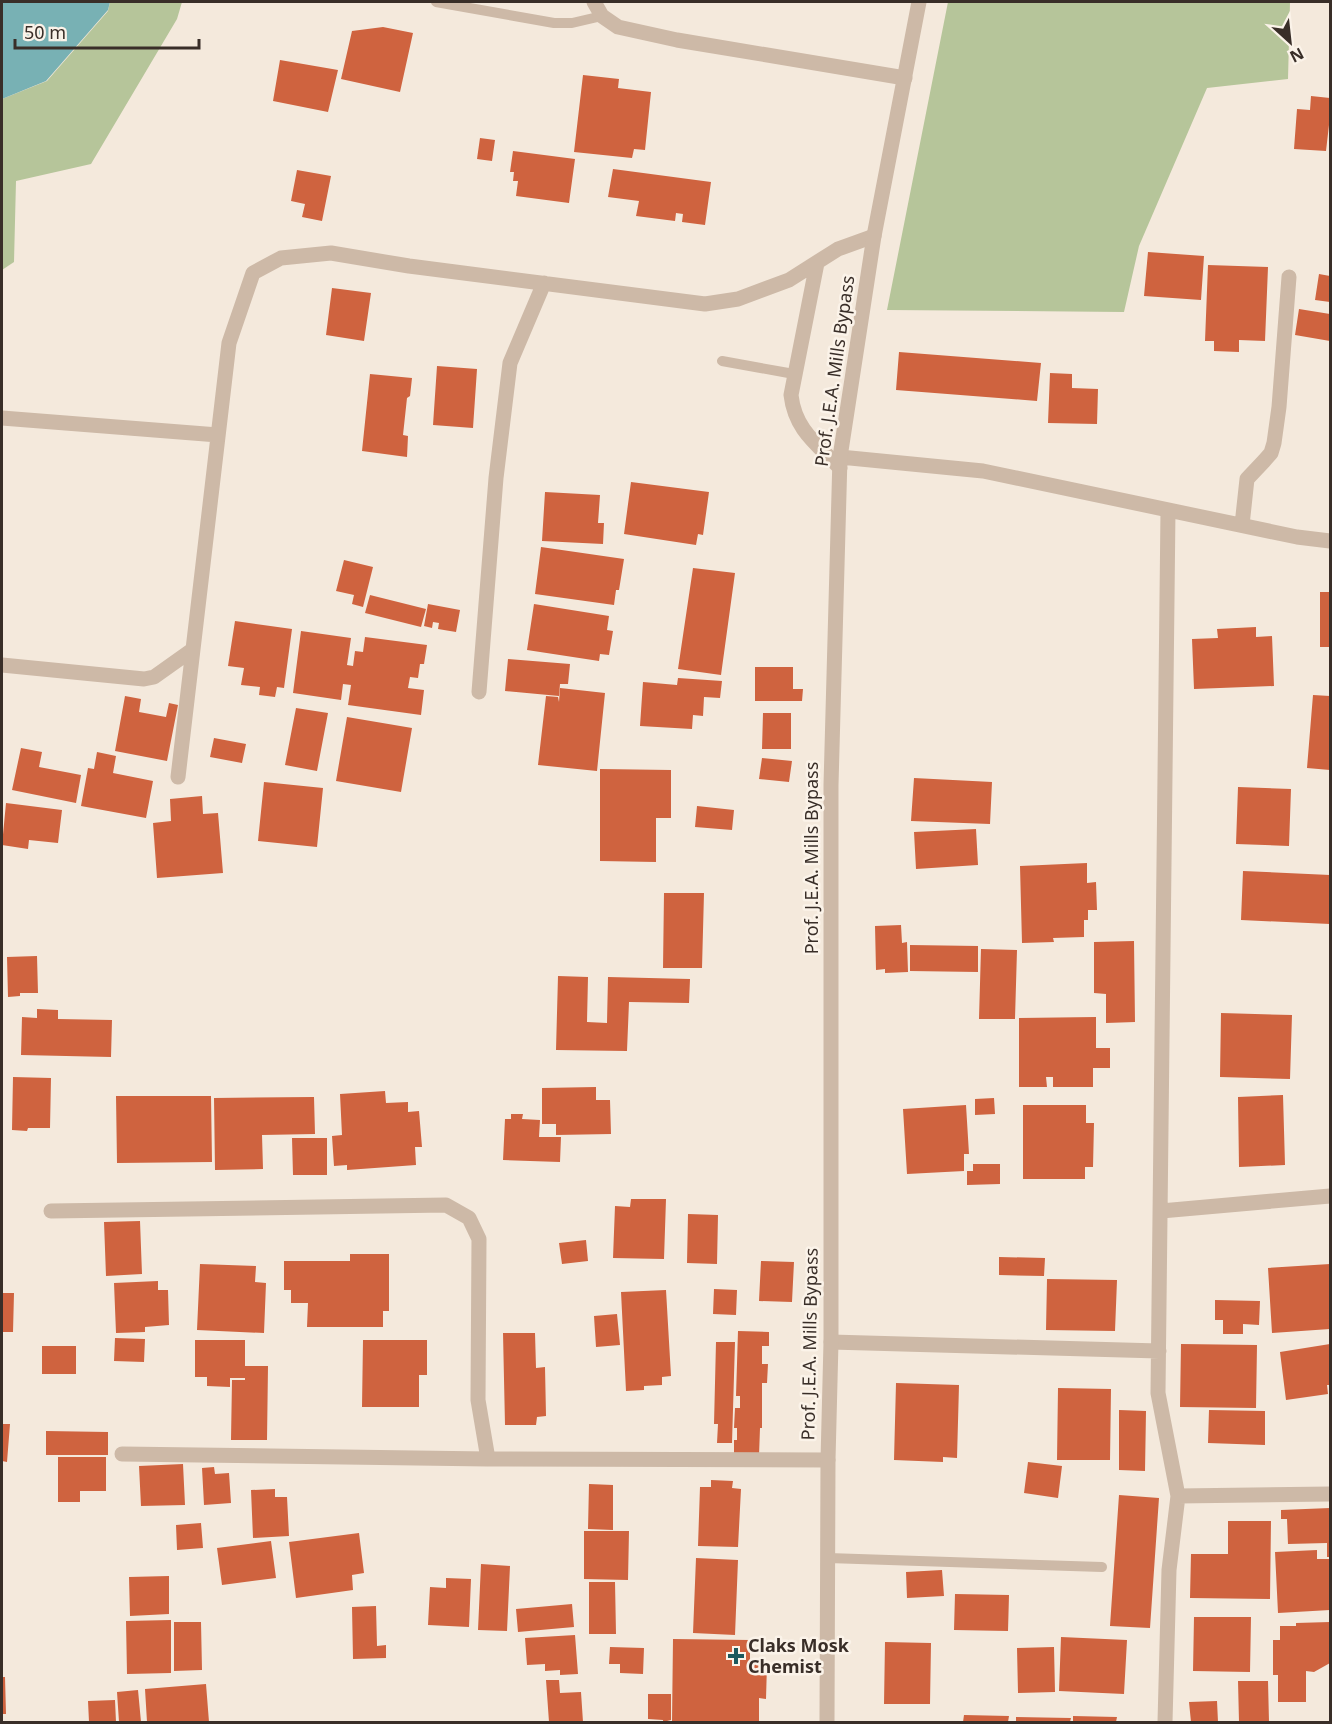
<svg xmlns="http://www.w3.org/2000/svg" width="1332" height="1724" viewBox="0 0 1332 1724" font-family="'Noto Sans',sans-serif">
	<style>
		.green { fill: #b6c59a }
		.water { fill: #78b1b4 }
		.building { fill: #cf633f }
		.lines { fill: none; stroke-linecap: round; stroke-linejoin: round }
		.service { stroke: #cdb9a7; stroke-width: 10 }
		.minor { stroke: #cdb9a7; stroke-width: 15 }
		.tertiary { stroke: #cdb9a7; stroke-width: 15 }
		.poi-dot { fill: #1a595e; stroke: #fbf3e9; stroke-width: 2 }
		.labels { text-anchor: middle; stroke-width: 5; stroke-linejoin: round; paint-order: stroke }
		.street-label { font-size: 18px; fill: #392e28; stroke: #fbf3e9 }
		.poi-label { font-size: 18px; font-weight: bold; fill: #392e28; stroke: #fbf3e9; text-anchor: start }
	</style>
	<rect width="100%" height="100%" fill="#f4e9dc"/>
	<path class="green" d="M110,2H182L177,19L91,164L16,181L14,262L2,270V99L47,81L108,11Z
		M948,2H1290L1288,79L1207,88L1139,246L1124,312L887,310Z"/>
	<path class="water" d="M2,2H110L108,10L46,81L2,99Z"/>
	<path class="building" d="M383,27L413,33L400,92L341,79L352,31Z
		M280,60L338,70L328,112L273,101Z
		M583,75L619,79L618,88L651,92L645,150L634,149L632,158L574,152Z
		M1311,96L1330,98V125H1329L1326,151L1294,149L1297,109L1310,110Z
		M480,138L495,140L492,161L477,159Z
		M513,151L575,159L569,203L516,196L518,181H513L514,172H510Z
		M613,169L711,182L705,225L682,222L683,214L676,213L675,221L636,216L639,201L608,197Z
		M297,170L331,176L322,221L302,217L305,204L291,201Z
		M1148,252L1204,256L1201,300L1144,296Z
		M1208,265L1268,267L1265,341L1239,340V352L1214,351V341H1205Z
		M1319,274L1330,276V302L1315,300Z
		M332,288L371,293L364,341L326,335Z
		M1299,309L1330,314V341L1295,335Z
		M899,352L1041,363L1037,401L896,390Z
		M437,366L477,369L473,428L433,425Z
		M1050,373L1072,374V388L1098,389L1097,424L1048,423Z
		M370,374L412,378L410,396L407,398L403,435L408,436L407,457L362,451Z
		M631,482L709,492L703,535L698,534L696,545L624,534Z
		M545,492L600,495L598,523H604L603,544L542,541Z
		M541,547L624,559L619,590H616L614,605L535,594Z
		M344,560L373,567L363,607L352,604L354,595L336,591Z
		M693,568L735,573L721,675L678,669Z
		M1320,592H1330V647H1320Z
		M370,595L426,609L421,627L365,613Z
		M428,604L460,610L456,632L438,629L439,623L433,622L432,628L424,626Z
		M534,604L609,616L607,630L613,631L609,655L600,654L599,661L527,650Z
		M235,621L292,629L284,688L277,687L275,697L259,695L260,687L241,685L244,668L228,666Z
		M1256,627V637L1272,636L1274,686L1194,689L1192,639L1218,638L1217,629Z
		M301,631L351,638L347,665L353,666L355,651L363,652L365,637L427,645L424,664H420L418,678L410,677L408,688L424,690L421,715L348,705L351,685L343,684L341,700L293,693Z
		M508,659L570,664L568,684H560L559,696L505,691Z
		M755,667H793V689H803L802,701H755Z
		M678,678L722,681L720,698L704,697L703,716L693,715L692,729L640,726L643,682L677,685Z
		M560,688L605,693L597,771L538,765L546,696L558,697L559,702Z
		M1313,695L1330,696V770L1307,768Z
		M125,696L141,699L139,712L166,717L169,703L178,705L167,761L115,751Z
		M296,708L328,713L317,771L285,765Z
		M763,713H791V749H762Z
		M347,717L412,728L401,792L336,781Z
		M214,738L246,744L242,763L210,757Z
		M21,748L42,752L39,767L81,775L76,803L12,790Z
		M97,752L116,756L113,773L153,781L146,818L81,806L88,768L94,769Z
		M762,758L792,761L789,782L759,779Z
		M600,769L671,770V818H656V862L600,861Z
		M914,778L992,782L990,824L911,821Z
		M264,782L323,788L317,847L258,841Z
		M1238,787L1291,789L1289,846L1236,844Z
		M202,796L203,814L218,813L223,873L157,878L153,823L171,821L170,799Z
		M6,803L62,810L58,843L29,840L28,849L2,845Z
		M697,806L734,810L732,830L695,827Z
		M976,829L978,865L916,869L914,832Z
		M1087,863V883L1096,882L1097,910H1088V920H1084V937L1053,938L1054,942L1022,943L1020,866Z
		M1243,871L1330,875V924L1241,920Z
		M664,893H704L702,968H663Z
		M901,925L902,943L907,942L908,972L885,973V969L876,970L875,926Z
		M1134,941L1135,1022L1106,1023V994L1094,993V942Z
		M910,945L978,946V972L910,971Z
		M981,949L1017,950L1015,1019H979Z
		M37,956L38,993H20V996L8,997L7,957Z
		M558,976L588,977L587,1022L607,1023L608,977L690,979L689,1003L629,1002L627,1051L556,1050Z
		M37,1009L58,1010V1019L112,1020L111,1057L21,1055L22,1017L37,1018Z
		M1221,1013L1292,1015L1290,1079L1220,1077Z
		M1096,1017V1048H1110V1068H1093V1087H1053V1077H1046L1047,1087H1019V1018Z
		M13,1077L51,1078L50,1128H28L27,1131L12,1130Z
		M596,1087V1100H610L611,1134L556,1135V1124H542V1088Z
		M385,1091L386,1103L408,1102V1112L419,1111L422,1147H415L416,1165L347,1170V1165L334,1166L332,1136L342,1135L340,1094Z
		M1283,1095L1285,1165L1239,1167L1238,1097Z
		M116,1096H211L212,1162L117,1163Z
		M314,1097L315,1134L262,1135L263,1169L215,1170L214,1098Z
		M994,1098L995,1114L975,1115V1099Z
		M966,1105L969,1154H964V1171L907,1174L903,1109Z
		M1023,1105H1086V1123H1094L1093,1167H1085V1179H1023Z
		M511,1114H523L522,1119L540,1120L539,1137H561L560,1162L503,1160L505,1119H511Z
		M292,1138H327V1175H293Z
		M973,1164H1000V1184L967,1185V1171H973Z
		M631,1199H666L664,1259L613,1258L615,1206L630,1207Z
		M688,1214L718,1215L717,1264L687,1263Z
		M140,1221L142,1274L106,1276L104,1222Z
		M586,1240L588,1261L562,1264L559,1243Z
		M350,1254H389V1311H383V1327H307L308,1303H291V1290H284V1261H350Z
		M999,1257L1045,1258L1044,1276L999,1275Z
		M761,1261L794,1262L792,1302L759,1301Z
		M200,1264L256,1266L255,1282L266,1283L264,1333L197,1330Z
		M1330,1264V1329L1272,1333L1268,1268Z
		M1047,1279L1117,1280L1115,1331L1046,1330Z
		M158,1281V1290H168L169,1325L145,1327V1332L116,1333L114,1283Z
		M714,1289L737,1290L736,1315L713,1314Z
		M666,1290L671,1376L662,1377V1385L644,1386V1390L626,1391L621,1292Z
		M2,1293H14L13,1332H2Z
		M1215,1300L1260,1301L1259,1325L1243,1324V1334H1223V1320H1215Z
		M617,1314L620,1345L596,1347L594,1316Z
		M738,1331L769,1332V1346H762V1364H768L767,1383H762V1428H760L759,1456H734V1440H737V1428H734L735,1408H740V1396H736Z
		M503,1333H535L536,1368L545,1367L546,1416L537,1417L536,1425H505Z
		M115,1338L145,1339L144,1362L114,1361Z
		M195,1340H245V1366H268L267,1440H231L232,1380H245V1378H230V1387L207,1386V1377H195Z
		M363,1340H427V1375H419V1407H362Z
		M716,1342H735L732,1443H717L718,1424H714Z
		M1181,1344L1257,1345L1256,1408L1180,1407Z
		M1330,1344V1385H1327L1328,1394L1286,1400L1280,1352Z
		M42,1346H76V1374H42Z
		M896,1383L959,1385L957,1458L943,1457V1462L894,1460Z
		M1058,1388L1111,1389L1110,1460H1057Z
		M1119,1410L1146,1411L1145,1471L1119,1470Z
		M1209,1410L1265,1411V1445L1208,1443Z
		M2,1424H10L7,1462L2,1461Z
		M46,1431L108,1432V1455H46Z
		M58,1457H106V1491H80V1502H58Z
		M1028,1462L1062,1466L1058,1498L1024,1493Z
		M183,1464L185,1505L141,1506L139,1466Z
		M214,1467L215,1474L229,1473L231,1503L204,1505L202,1468Z
		M711,1480L733,1481L732,1488L741,1489L738,1547L698,1546L700,1487H711Z
		M589,1484L613,1485V1530L588,1529Z
		M275,1489V1497H287L289,1536L253,1538L251,1490Z
		M1119,1495L1159,1498L1150,1628L1110,1626Z
		M1330,1508V1557H1327V1543L1288,1544L1287,1519H1281V1510Z
		M1228,1521H1271L1270,1599L1190,1598L1191,1554H1228Z
		M201,1523L203,1548L177,1550L176,1525Z
		M584,1531H629L628,1580L584,1579Z
		M359,1533L364,1573L352,1575L353,1590L296,1598L289,1542Z
		M271,1541L276,1578L222,1585L217,1548Z
		M1317,1550V1559H1330V1610L1278,1613L1275,1552Z
		M696,1558L738,1560L735,1635L693,1633Z
		M481,1564L510,1566L507,1631L478,1630Z
		M942,1570L944,1596L907,1598L906,1572Z
		M169,1576V1614L130,1616L129,1577Z
		M446,1578L471,1579L469,1627L428,1625L430,1587L446,1588Z
		M589,1582H615L616,1634H589Z
		M955,1594L1009,1595L1008,1631L954,1630Z
		M572,1604L574,1627L518,1632L516,1609Z
		M376,1606L377,1646L386,1645V1658L353,1659L352,1607Z
		M1194,1617H1251L1250,1672L1193,1671Z
		M171,1620V1673L127,1674L126,1621Z
		M174,1622H201L202,1670L174,1671Z
		M1330,1622V1663L1314,1672L1306,1671V1702H1278V1675H1273V1640H1280V1626H1296V1623Z
		M575,1635L578,1674L560,1675V1670L545,1671V1664L527,1665L525,1638Z
		M1061,1637L1127,1640L1124,1694L1059,1691Z
		M673,1639L750,1640V1664H767L766,1699L759,1698V1722H672Z
		M885,1642L931,1643L930,1704H884Z
		M610,1647L644,1648L643,1674L620,1673V1664H609Z
		M1054,1647L1055,1692L1018,1693L1017,1648Z
		M2,1677H5L6,1714H2Z
		M546,1680H559L560,1693L581,1692L583,1722H549Z
		M1238,1681H1268L1269,1722H1239Z
		M206,1684L209,1722H147L145,1689Z
		M138,1690L141,1722H119L117,1692Z
		M648,1694H671V1720L663,1722V1720L648,1719Z
		M115,1700L116,1722H89L88,1701Z
		M1217,1701L1218,1722H1191L1189,1702Z
		M964,1715L1009,1716L1008,1722H963Z
		M1073,1716L1117,1717L1116,1722H1073Z
		M1016,1717L1071,1718L1070,1722H1016Z"/>
	<g class="lines">
		<path class="service" d="M436,2L554,23H572L602,16
			M722,361L794,374
			M828,1558L1102,1567"/>
		<path class="minor" d="M594,2L602,16L618,27L677,40L905,78
			M817,263L791,395C795,430 817,444 840,468
			M2,418L218,435
			M840,457L983,471L1297,537L1330,541
			M1242,525L1247,479L1264,461L1271,453L1274,443L1279,407L1289,277
			M2,665L144,679L154,677L192,650
			M479,692L496,478L510,363L544,283
			M178,777L229,343L253,273L281,258L331,253L409,266L705,304L738,299L789,280L838,249L874,236
			M51,1211L446,1205L469,1218L479,1239L478,1400L488,1459
			M1161,1211L1330,1196
			M831,1342L1159,1351
			M122,1454L488,1459L828,1460
			M1178,1496L1330,1494
			M1165,1722L1169,1570L1178,1496L1158,1393L1168,510"/>
		<path class="tertiary" d="M827,1722L828,1460L831,1342V785L840,457L874,236L919,2"/>
	</g>
	<path class="poi-dot" d="M733 1647h6v6h6v6h-6v6h-6v-6h-6v-6h6z"/>
	<g class="labels">
		<g class="street-label">
			<text transform="translate(835 371) rotate(-82)" y="6">Prof. J.E.A. Mills Bypass</text>
			<text transform="translate(812 858) rotate(-90)" y="6">Prof. J.E.A. Mills Bypass</text>
			<text transform="translate(810 1344) rotate(-89)" y="6">Prof. J.E.A. Mills Bypass</text>
		</g>
		<g class="poi-label">
			<text x="748" y="1652">Claks Mosk<tspan x="748" dy="21">Chemist</tspan></text>
		</g>
	</g>
	<rect width="1332" height="1724" fill="none" stroke="#392e28" stroke-width="6"/>
	<g transform="translate(1290 42) rotate(153)" stroke="#fbf3e9" stroke-width="4.5" paint-order="stroke">
	<path d="M0-4.5L10 22L0 15L-10 22Z" fill="#392e28"/>
	<text y="-9" font-size="16" font-weight="bold" text-anchor="middle" fill="#392e28">N</text>
	</g>
	<path d="M15 39v9h184v-9" fill="none" stroke="#392e28" stroke-width="3"/>
	<text x="24" y="39" font-size="18" fill="#392e28" stroke="#fbf3e9" stroke-width="4.5" paint-order="stroke">50 m</text>
</svg>
